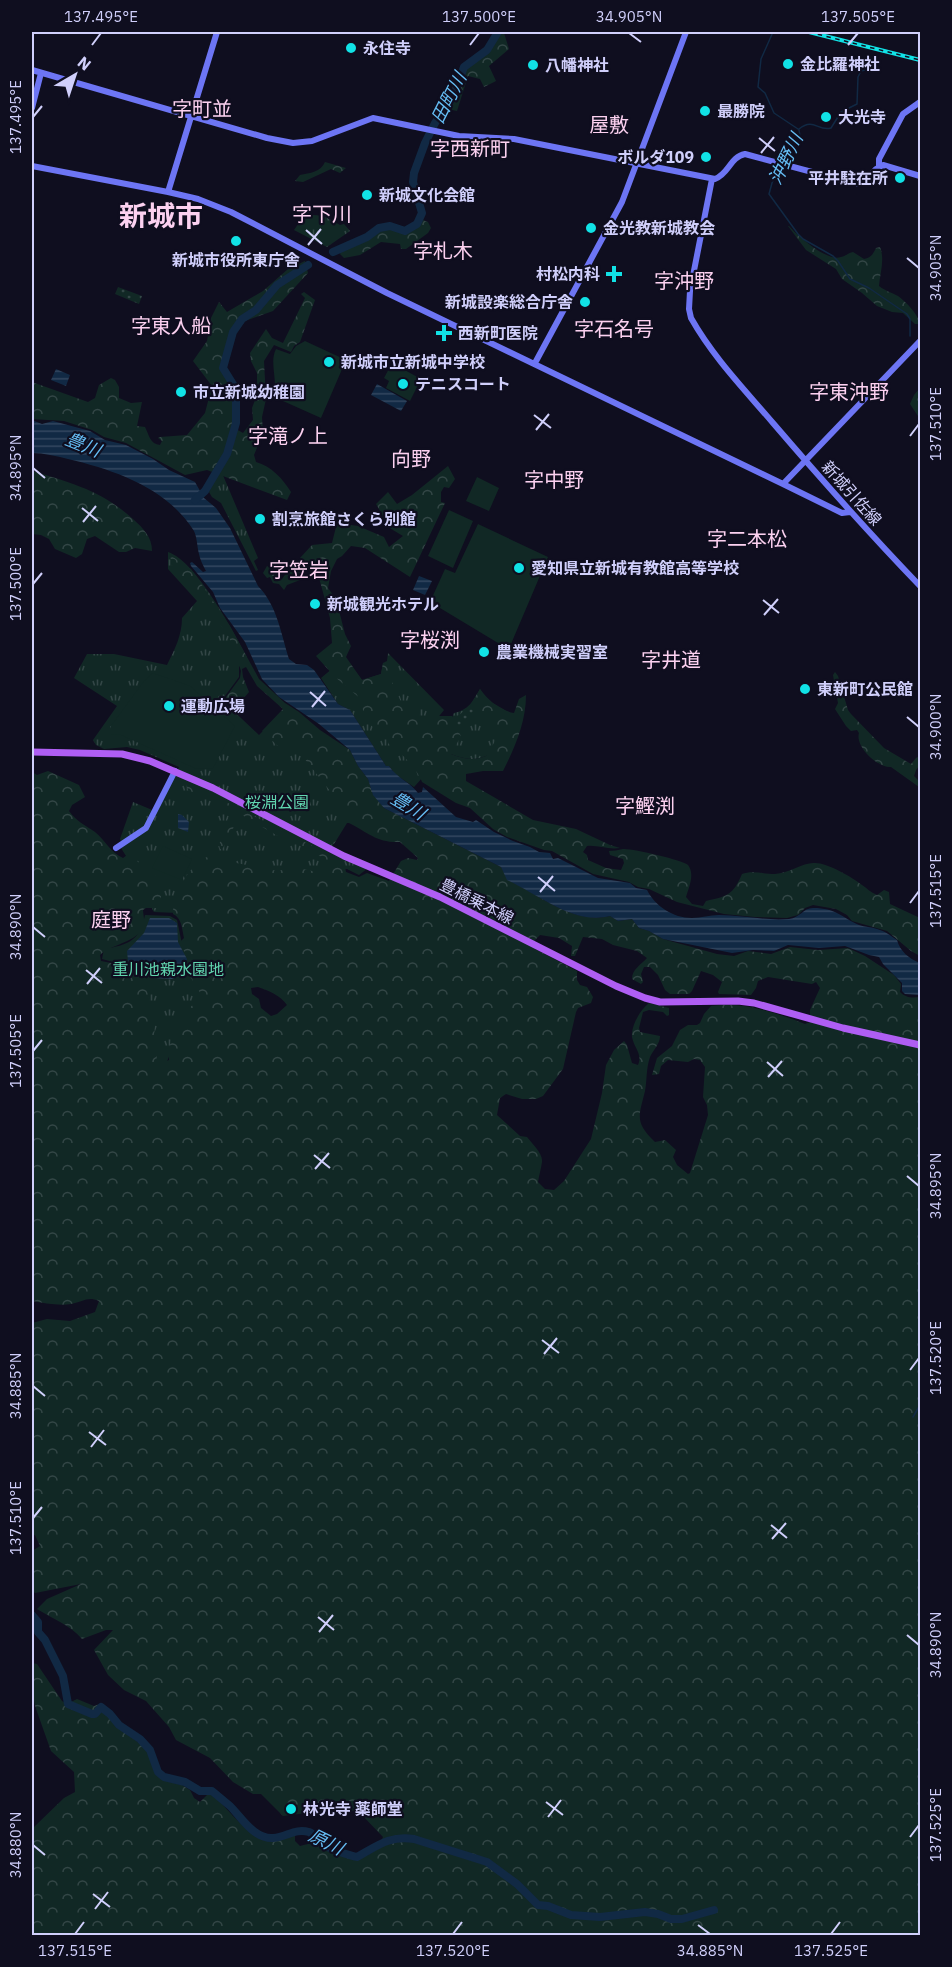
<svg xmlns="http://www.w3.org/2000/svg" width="952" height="1967" viewBox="0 0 952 1967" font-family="'IBM Plex Sans','Noto Sans JP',sans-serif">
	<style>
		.grass { fill: url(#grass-tufts) }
		.forest { fill: url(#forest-crowns); fill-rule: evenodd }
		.garden { fill: url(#garden-dots) }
		.pitch { fill: #112825 }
		.water { fill: url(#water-rules) }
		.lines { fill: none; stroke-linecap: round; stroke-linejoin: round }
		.stream { stroke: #112944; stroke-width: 1.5 }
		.river { stroke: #112944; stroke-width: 8 }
		.secondary { stroke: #6d75f4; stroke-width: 6 }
		.primary { stroke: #af5ef3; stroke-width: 7 }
		.rail-casing { stroke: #11e2e6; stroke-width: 4 }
		.rail { stroke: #0f0e1f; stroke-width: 1.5; stroke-dasharray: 4.5; stroke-linecap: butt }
		.ticks { fill: none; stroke: #d0cffb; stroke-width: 2 }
		.poi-dot { fill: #11e2e6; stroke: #0f0e1f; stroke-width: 2 }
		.labels { text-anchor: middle; stroke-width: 4.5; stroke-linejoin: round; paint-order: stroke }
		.poi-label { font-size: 16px; font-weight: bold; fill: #d0cffb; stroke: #0f0e1f; text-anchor: start }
		.street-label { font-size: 16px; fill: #d0cffb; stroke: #0f0e1f }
		.park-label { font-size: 16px; fill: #61d5af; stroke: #0f0e1f }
		.water-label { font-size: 18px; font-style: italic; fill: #65bdf4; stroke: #0f0e1f }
		.quarter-label { font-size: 20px; fill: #fcd1f0; stroke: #0f0e1f }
		.town-label { font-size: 28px; font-weight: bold; fill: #fcd1f0; stroke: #0f0e1f }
		.neatline { fill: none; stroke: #d0cffb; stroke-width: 2 }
		.ticks-label { font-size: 15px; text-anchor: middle; fill: #d0cffb }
	</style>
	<defs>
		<pattern id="grass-tufts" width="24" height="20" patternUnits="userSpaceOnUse" patternTransform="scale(1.5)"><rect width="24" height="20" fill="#112825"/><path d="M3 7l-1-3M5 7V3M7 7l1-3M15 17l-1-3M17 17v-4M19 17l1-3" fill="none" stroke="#334646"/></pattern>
		<pattern id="forest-crowns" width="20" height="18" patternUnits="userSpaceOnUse" patternTransform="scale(1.5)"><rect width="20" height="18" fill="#112825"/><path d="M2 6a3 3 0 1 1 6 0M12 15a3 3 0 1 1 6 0" fill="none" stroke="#334646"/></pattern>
		<pattern id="garden-dots" width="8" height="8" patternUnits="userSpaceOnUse" patternTransform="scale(1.5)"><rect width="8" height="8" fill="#112825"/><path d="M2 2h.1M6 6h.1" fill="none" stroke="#334646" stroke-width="1.8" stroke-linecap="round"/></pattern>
		<pattern id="water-rules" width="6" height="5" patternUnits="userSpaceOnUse" patternTransform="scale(1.5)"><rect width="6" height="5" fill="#112944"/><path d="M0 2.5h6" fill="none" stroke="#334760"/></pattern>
	</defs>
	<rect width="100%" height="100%" fill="#0f0e1f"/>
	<path class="grass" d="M312,215C326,215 328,219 340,225L344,224L350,231L327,247L294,230L301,220Z
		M219,471L222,473L258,558L254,561L258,570L256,571L221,503L212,497L209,492Z
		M168,552C196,561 233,631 247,657L239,667V677L222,700L259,735L285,709L363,792L329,852L368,868L359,875L347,869L312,872L178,913L154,912L152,909V897L121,848L123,845L120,839L133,802L157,812L179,767L140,750L127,747L104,749L96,745L93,740L117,706L74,678L87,654H114L167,665C175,649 182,635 182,618L197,601L168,569Z
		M388,653L444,710L436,720L449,724L454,713C468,710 473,702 480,689L486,699L520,719L486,756C474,761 463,759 451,754L432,767L414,787L395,774L389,766H386L350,710L338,704L321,678L345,658L362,680L381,674L383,663L387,661Z
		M145,915L170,916L177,920L182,944L203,995L202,1000L170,1054L166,1064L158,1072L135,971L125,965L102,959L104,949C128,945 140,941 145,915Z"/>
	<path class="forest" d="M504,33L509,49L489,66L496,81L484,87L480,79L468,76L457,111L448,109L457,94L463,75L467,68L487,54L493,47L499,35Z
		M325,162L346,168L340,173L331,169L303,182L295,181L300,175C310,173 321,172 325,162Z
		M423,220L428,222L431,228L428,233L406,249H401L400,244L381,242L360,255L344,258L340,254L342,250C349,245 380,227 386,227C392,228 399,231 406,232L419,226Z
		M788,226H789C798,236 827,262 841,257C846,256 848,253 853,252L864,259C871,258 873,254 876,248L880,247C885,260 880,272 879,286C885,291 891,292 898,296C906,302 918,314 920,324H915L903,313L892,312L877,306L862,293L842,279L836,269L806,250Z
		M305,261L308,273L273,311L245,321L236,334L226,369L234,389L238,413L236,429L243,433L253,420L252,408L257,395V373L251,361L250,353L266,329L272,338L283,343L305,298L301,294L304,292L315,300L300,342L294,346L291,352L274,345L264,361L266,399L262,417L263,433L254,455L256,462C271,466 283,479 291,492L287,500L207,470L185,475L126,443L104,437L92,430L64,421L32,419V382L88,402L95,398L99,385L111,378L115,380L119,387V398L131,403L142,402L137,426L145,427C149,435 150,444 160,445L162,441L158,438L160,437L187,435L205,413L212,386L193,361L207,341L211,318L219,302L227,312L263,291L288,269Z
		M920,388V419L910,404L914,395Z
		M448,466L455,479L449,488L444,487L441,492V502L445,503L410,577L365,548L351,546L342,556L337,559L331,571L328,588L336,599L345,634L351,646L346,657L362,680L381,674L383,663L389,667V675L401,702L411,703L418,707L420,717L428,723L434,716H452V725L457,729L461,736L451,754C463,759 474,761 486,756L500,733V728L479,711H475L469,707L480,689C489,701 499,710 514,713L519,699L526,695C526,722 515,747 503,771H483L466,774V781L533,820L576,829L610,845L620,848C608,850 599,845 587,846L583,852L587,855L588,860L606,868L621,870L624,863L623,859L610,855L609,851C614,851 618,850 623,849C630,848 683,860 688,865C695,874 689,887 686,897L692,904L703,906L706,901C728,896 733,895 742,874C752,870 764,874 775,874C789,873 804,862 815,863C827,863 852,877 862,885C868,889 870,892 877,895L884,890L889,892L890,904L920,918V956L911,951L887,931L852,921L847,915L836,909L813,905L805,908L798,915L787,918L755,917L724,914L677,902L649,889L638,887L629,882L593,874L552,851L544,850L507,837L493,829L470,808L456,803L422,782C419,772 400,750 390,746L388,742L392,736L386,731L376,733L362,708V700L334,676L316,656L332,643L330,618L315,563L311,560L301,568L300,580L287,585L284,590L279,584L273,583L270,577L267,578L263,573L267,566L274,570L282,579L292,565L297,566L302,561L300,558L312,545L332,543L337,523L343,519L344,524L358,526L384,537L389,547L403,536L378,521L383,516L376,504L388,492L397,504L412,495Z
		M32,471C72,483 102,491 133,519C143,528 152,537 152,551L135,548L126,552H119L95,536L87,539L82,554L76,558L55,549L49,539L41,535L32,534Z
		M170,555L191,569L230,626L259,679L285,703L299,712L320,730L350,750L358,766L368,779L373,794L384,808L501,867L508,880C540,895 573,925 610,916L618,921L632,919L639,928L649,931L663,939L717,954L734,956L748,951L771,954L790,947L818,950L848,948L865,956L894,975L901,984L900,992C906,998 912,998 920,997V1935H32V1839L34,1827L64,1798L75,1792L74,1772L51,1751L35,1706L32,1689V1663L37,1664L62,1701L67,1704L77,1699L94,1706L99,1704L105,1706L112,1711L129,1734L146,1750L153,1762L155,1774L169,1782L182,1785L190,1790L194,1798L200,1802L208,1794L214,1796C237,1818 256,1851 291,1835L295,1836V1841L300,1846C305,1845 310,1843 314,1843C319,1843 327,1849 332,1851C353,1861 373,1862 383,1837L362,1815L346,1808L283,1816L261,1794H253L233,1782L210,1758L176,1740L169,1727L146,1701L124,1690L108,1675L94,1650L113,1630H106L82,1639C70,1625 53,1619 37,1609L47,1599L81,1584L35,1593L32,1590V1551L40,1546L35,1535L32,1536V1323L47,1319L70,1321L95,1312L99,1301C87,1296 83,1302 71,1304C59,1306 44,1303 32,1301V772L37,775L48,771L79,785L85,797L72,805L69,811C76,821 85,825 95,832C105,840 111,853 123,858L130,853L146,871L157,876L161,897L158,908H146L143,910C143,913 144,916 144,920C145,942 111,943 100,955L101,961L127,966L143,975L155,1021L154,1043L157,1060L162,1063L169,1060C168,1037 180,1010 201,1000L202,996L190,976L188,960L180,942L184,938C182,929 182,918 173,914C173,895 189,866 205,857L278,871L294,867L312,871L329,868V862L312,851H301V846L297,840L281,838L242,815L239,817L223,848L220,849L219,845L231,810L188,790L186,784L189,783L344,862L346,872L359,877L367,873L389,881L401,861L408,858L417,860L418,858L400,842C377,843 369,833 349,823H347L334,844L328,840L343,821L346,811L300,753L297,745L279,747L262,731L283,709L257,686L246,667L242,669L243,677L249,692L236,707L226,700V697L240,678L241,671L236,655L227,632L174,575ZM540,935L559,938L572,946L571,956H575L583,937L602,939L613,945L637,951L647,958C641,965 632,969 632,979L641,984L643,982L641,974L644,967H650L658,975L665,990L670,994H689L692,991L701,971L713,975L722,982L718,992L719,994L751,995L756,988L758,981L768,977L812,984L816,982L820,988L810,1010V1022L805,1024C774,1012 745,1002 711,1006L704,1014L700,1023L697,1025H688L680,1030L672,1046L657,1058L652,1075L659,1074L661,1066L668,1060L688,1062L694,1059L700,1060L705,1067L703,1097L707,1105L708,1115L690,1173L688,1174L677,1165L673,1157L676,1150L665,1140L655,1142C634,1122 639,1116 645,1091C647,1080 646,1068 650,1057C653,1050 660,1044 660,1036L640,1032L639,1028L643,1012L649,1010L663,1012L667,1016L669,1015V1008L649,1003C640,1010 631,1026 632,1037C634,1048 643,1054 638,1065L632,1063L627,1045L624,1041L614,1050L606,1065L602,1093L591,1139L564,1181L554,1190L545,1189L538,1182C539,1175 541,1169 542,1162C543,1153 532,1144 527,1137L520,1136L497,1115L500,1098L506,1094L522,1099H536L543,1096L563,1069L576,1012L578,1008L591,1003L593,997L587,987L580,985L577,980V971L535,949V940ZM258,987C269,991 280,995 287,1005L277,1014L271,1016L261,1008L259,999L252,994L251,988Z
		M835,672L838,676L848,710L851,714L884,748L911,764L916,758L920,756V765L916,770L914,776L920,782V787H919L891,767C878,768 855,747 859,733L857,730L851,731L846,726L835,709L838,703L833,675Z"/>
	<path class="garden" d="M118,287L142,296L139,304L115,294Z
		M469,707L474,711L460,729L453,723L454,719Z"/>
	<path class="pitch" d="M305,341L346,360L321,418L274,397C278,381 269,362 276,349L290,354L296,346Z
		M392,363L421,379L410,401L386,388L389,381L384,378Z
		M477,477L499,488L489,511L466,501Z
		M449,510L473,521L453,568L428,556Z
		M478,524L548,557L511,644L503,646L430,602L445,569L455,573Z
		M153,673L190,686L235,726L213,768L197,769L121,735L111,734V726L144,681Z
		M163,846L192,859L182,880L152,868Z"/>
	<path class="water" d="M56,369L70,375L66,386L51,380Z
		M377,384L407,401L401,411L371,395Z
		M32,420L42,424L53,421L90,431L105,440L126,445L153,459L169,470L195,482L204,498L216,508L230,528L258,586C277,605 281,634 289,659L296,664L307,665L314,670L338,704L350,710L386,766H389C397,778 410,782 418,793L422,792L423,787L456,817L473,822L476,820L494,832L513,841L530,847L539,852L550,853L553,859L558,858L598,878L630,883L636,888L647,890C655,906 673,918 692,918C701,918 710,915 719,915C743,915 765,921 789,919C800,918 803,908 813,908C836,908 841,917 859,925C865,927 871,927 877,929C885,931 891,936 897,940C900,951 909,959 920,963V995L905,994L902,991V983L883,964L879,957L869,955L845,946L819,948L788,945L774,951L753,950L732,953L663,939L649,931L639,928L632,919L618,921L610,916C573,925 540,895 507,880L501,867L384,808L373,795L368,779L358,766L350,750L319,724L279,697L262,679L245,642L220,608L213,592L191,566L190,563L192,562L203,572L206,571C203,565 200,560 199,554C197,546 197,537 194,531C167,488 115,470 68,459C56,456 44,453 32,453Z
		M419,576L432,581L425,595L413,590Z
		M178,814L182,815L189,822L188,832L178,828Z
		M150,918H169L177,923L178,942L187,959L184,974L172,979L153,978L145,975L140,967L128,961L127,951L144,933Z"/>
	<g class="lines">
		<path class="stream" d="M773,32L761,59L758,87L765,93L774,113L798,129
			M799,129C814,117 818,132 831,128L841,112L857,104L858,77L861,71L865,70
			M782,161L800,136L799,130
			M780,166L772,183L769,194L798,234L803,239L833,256L838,261L850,279L869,288L907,314L910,319V336
			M913,1417L920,1405"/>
		<path class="river" d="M333,252L367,237L379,228L390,226L405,231L417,224L422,213L413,182L414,173L425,143L435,123L453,97L464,67L487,50L498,32
			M195,500L205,491L227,454L236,423V389L223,368L233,332L242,319L256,310L277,285L308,265
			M32,1615L38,1622V1632L45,1640L63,1676L68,1704L92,1714H95L101,1707L110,1714L119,1725L140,1739L150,1750L158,1772L164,1777L185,1782L200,1791H212C218,1796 224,1801 230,1806C242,1818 254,1839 273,1838C287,1837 295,1828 309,1832C316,1835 317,1840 322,1844C332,1851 346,1854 357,1857C377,1846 390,1835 414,1839L487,1862L517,1884L538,1905L548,1906L571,1915L600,1917L645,1912L658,1914L671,1919H682L714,1910"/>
		<path class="secondary" d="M32,70L267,138L293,143L312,141L373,118L459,136L514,139L715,179C729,174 730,157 745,154L857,184L864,183L876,169L883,165L920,176
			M32,108L41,73
			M32,166L168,192L198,199L231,212L387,293L783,484L920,341
			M879,166V159L903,114L920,102
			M712,179L690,291L689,309L691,318C713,357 744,389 773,423C821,479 869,533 920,586
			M168,192L217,32
			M535,363L622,202L686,32
			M783,484L842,513L850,512
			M116,848L146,828L175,771"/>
		<path class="primary" d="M32,752L122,754L150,761L213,788L344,856L440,897L616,986L645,998L660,1002L738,1001L754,1003L843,1028L920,1045"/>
		<defs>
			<path id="rail" d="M809,32L920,60"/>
		</defs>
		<use href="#rail" class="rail-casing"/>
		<use href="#rail" class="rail"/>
	</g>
	<path class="ticks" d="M629,33L641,42M92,45L101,33M470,45L479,33M848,45L858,33M33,117L42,106M759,138L775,151M761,153L774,137M306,230L322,244M308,245L321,229M907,258L919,268M534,415L551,428M536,430L549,414M910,436L919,424M33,468L45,478M82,508L98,521M83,522L96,506M33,584L42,573M763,600L779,613M764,615L778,599M310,692L326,706M312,707L325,691M907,717L919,727M538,877L555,891M540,892L553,876M910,903L919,891M33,927L45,937M86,970L102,983M87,984L100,968M33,1051L42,1040M767,1062L783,1076M768,1077L782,1061M314,1155L330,1168M315,1169L329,1153M907,1176L919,1186M542,1340L559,1353M544,1354L557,1338M910,1370L919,1358M33,1386L45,1396M89,1432L106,1445M91,1447L104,1430M33,1518L42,1507M771,1525L787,1538M772,1539L786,1523M318,1617L334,1630M319,1632L333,1615M907,1635L919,1645M546,1802L563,1815M548,1817L561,1800M910,1837L919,1825M33,1845L45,1855M93,1894L110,1907M95,1909L108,1892M698,1925L710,1934M75,1934L84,1922M453,1934L462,1922M831,1934L840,1922"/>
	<g class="poi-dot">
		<circle cx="351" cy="48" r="6"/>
		<circle cx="788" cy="64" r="6"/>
		<circle cx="533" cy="65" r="6"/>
		<circle cx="705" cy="111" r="6"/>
		<circle cx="826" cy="117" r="6"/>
		<circle cx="706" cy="157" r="6"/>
		<circle cx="900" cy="178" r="6"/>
		<circle cx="367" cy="195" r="6"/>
		<circle cx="591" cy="228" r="6"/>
		<circle cx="236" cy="241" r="6"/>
		<path d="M611 265h6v6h6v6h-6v6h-6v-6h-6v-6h6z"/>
		<circle cx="585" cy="302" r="6"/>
		<path d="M441 324h6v6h6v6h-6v6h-6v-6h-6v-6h6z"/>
		<circle cx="329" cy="362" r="6"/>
		<circle cx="403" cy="384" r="6"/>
		<circle cx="181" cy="392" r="6"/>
		<circle cx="260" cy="519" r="6"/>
		<circle cx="519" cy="568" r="6"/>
		<circle cx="315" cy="604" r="6"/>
		<circle cx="484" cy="652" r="6"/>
		<circle cx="805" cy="689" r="6"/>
		<circle cx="169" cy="706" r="6"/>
		<circle cx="291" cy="1809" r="6"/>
	</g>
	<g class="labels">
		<g class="poi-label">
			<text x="363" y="54">永住寺</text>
			<text x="800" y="70">金比羅神社</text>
			<text x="545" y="71">八幡神社</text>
			<text x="717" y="117">最勝院</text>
			<text x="838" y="123">大光寺</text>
			<text x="694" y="163" text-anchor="end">ボルダ109</text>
			<text x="888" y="184" text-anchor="end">平井駐在所</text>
			<text x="379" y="201">新城文化会館</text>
			<text x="603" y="234">金光教新城教会</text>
			<text x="236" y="266" text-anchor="middle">新城市役所東庁舎</text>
			<text x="600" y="280" text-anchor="end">村松内科</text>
			<text x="573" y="308" text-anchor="end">新城設楽総合庁舎</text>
			<text x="458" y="339">西新町医院</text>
			<text x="341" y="368">新城市立新城中学校</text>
			<text x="415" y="390">テニスコート</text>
			<text x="193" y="398">市立新城幼稚園</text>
			<text x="272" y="525">割烹旅館さくら別館</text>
			<text x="531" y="574">愛知県立新城有教館高等学校</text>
			<text x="327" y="610">新城観光ホテル</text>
			<text x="496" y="658">農業機械実習室</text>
			<text x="817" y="695">東新町公民館</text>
			<text x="181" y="712">運動広場</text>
			<text x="303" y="1815">林光寺 薬師堂</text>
		</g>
		<g class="street-label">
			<text transform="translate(852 493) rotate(48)" y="6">新城引佐線</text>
			<text transform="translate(477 901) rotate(27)" y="6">豊橋乗本線</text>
		</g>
		<g class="park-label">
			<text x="277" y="808">桜淵公園</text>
			<text x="168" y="975">重川池親水園地</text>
		</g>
		<g class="water-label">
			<text transform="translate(449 98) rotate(-63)" y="6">田町川</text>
			<text transform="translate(786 159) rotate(-64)" y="6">沖野川</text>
			<text transform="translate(83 445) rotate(22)" y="6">豊川</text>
			<text transform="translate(408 806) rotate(31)" y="6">豊川</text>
			<text transform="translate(326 1842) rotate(26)" y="6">原川</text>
		</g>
		<g class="quarter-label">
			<text x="202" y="116">字町並</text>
			<text x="609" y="132">屋敷</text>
			<text x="470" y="156">字西新町</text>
			<text x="322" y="221">字下川</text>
			<text x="443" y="258">字札木</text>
			<text x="684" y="288">字沖野</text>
			<text x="171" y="333">字東入船</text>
			<text x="614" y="336">字石名号</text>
			<text x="849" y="399">字東沖野</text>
			<text x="288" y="443">字滝ノ上</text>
			<text x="411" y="466">向野</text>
			<text x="554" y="487">字中野</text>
			<text x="747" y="546">字二本松</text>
			<text x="299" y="577">字笠岩</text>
			<text x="430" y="647">字桜渕</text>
			<text x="671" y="667">字井道</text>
			<text x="645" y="813">字鰹渕</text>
			<text x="111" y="927">庭野</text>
		</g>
		<g class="town-label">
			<text x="161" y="226">新城市</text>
		</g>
	</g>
	<rect width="952" height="1967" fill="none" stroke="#0f0e1f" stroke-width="66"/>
	<g transform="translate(75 75) rotate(39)" stroke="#0f0e1f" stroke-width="4.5" paint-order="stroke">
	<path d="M0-4.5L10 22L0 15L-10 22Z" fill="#d0cffb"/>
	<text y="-9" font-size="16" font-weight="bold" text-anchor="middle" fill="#d0cffb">N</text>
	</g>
	<rect x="33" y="33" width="886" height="1901" class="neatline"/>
	<g class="ticks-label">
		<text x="101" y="22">137.495°E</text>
		<text x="479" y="22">137.500°E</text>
		<text x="629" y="22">34.905°N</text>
		<text x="858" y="22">137.505°E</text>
		<text transform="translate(16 117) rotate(-90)" y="5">137.495°E</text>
		<text transform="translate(936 268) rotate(-90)" y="5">34.905°N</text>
		<text transform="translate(936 424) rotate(-90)" y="5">137.510°E</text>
		<text transform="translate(16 468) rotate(-90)" y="5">34.895°N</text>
		<text transform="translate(16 584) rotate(-90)" y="5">137.500°E</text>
		<text transform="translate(936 727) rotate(-90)" y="5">34.900°N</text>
		<text transform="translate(936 891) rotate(-90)" y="5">137.515°E</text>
		<text transform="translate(16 927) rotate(-90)" y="5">34.890°N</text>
		<text transform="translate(16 1051) rotate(-90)" y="5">137.505°E</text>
		<text transform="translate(936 1186) rotate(-90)" y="5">34.895°N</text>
		<text transform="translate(936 1358) rotate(-90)" y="5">137.520°E</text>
		<text transform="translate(16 1386) rotate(-90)" y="5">34.885°N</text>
		<text transform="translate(16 1518) rotate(-90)" y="5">137.510°E</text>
		<text transform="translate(936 1645) rotate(-90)" y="5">34.890°N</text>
		<text transform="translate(936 1825) rotate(-90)" y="5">137.525°E</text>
		<text transform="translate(16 1845) rotate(-90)" y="5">34.880°N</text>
		<text x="75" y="1956">137.515°E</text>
		<text x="453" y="1956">137.520°E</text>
		<text x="710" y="1956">34.885°N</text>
		<text x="831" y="1956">137.525°E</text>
	</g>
</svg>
